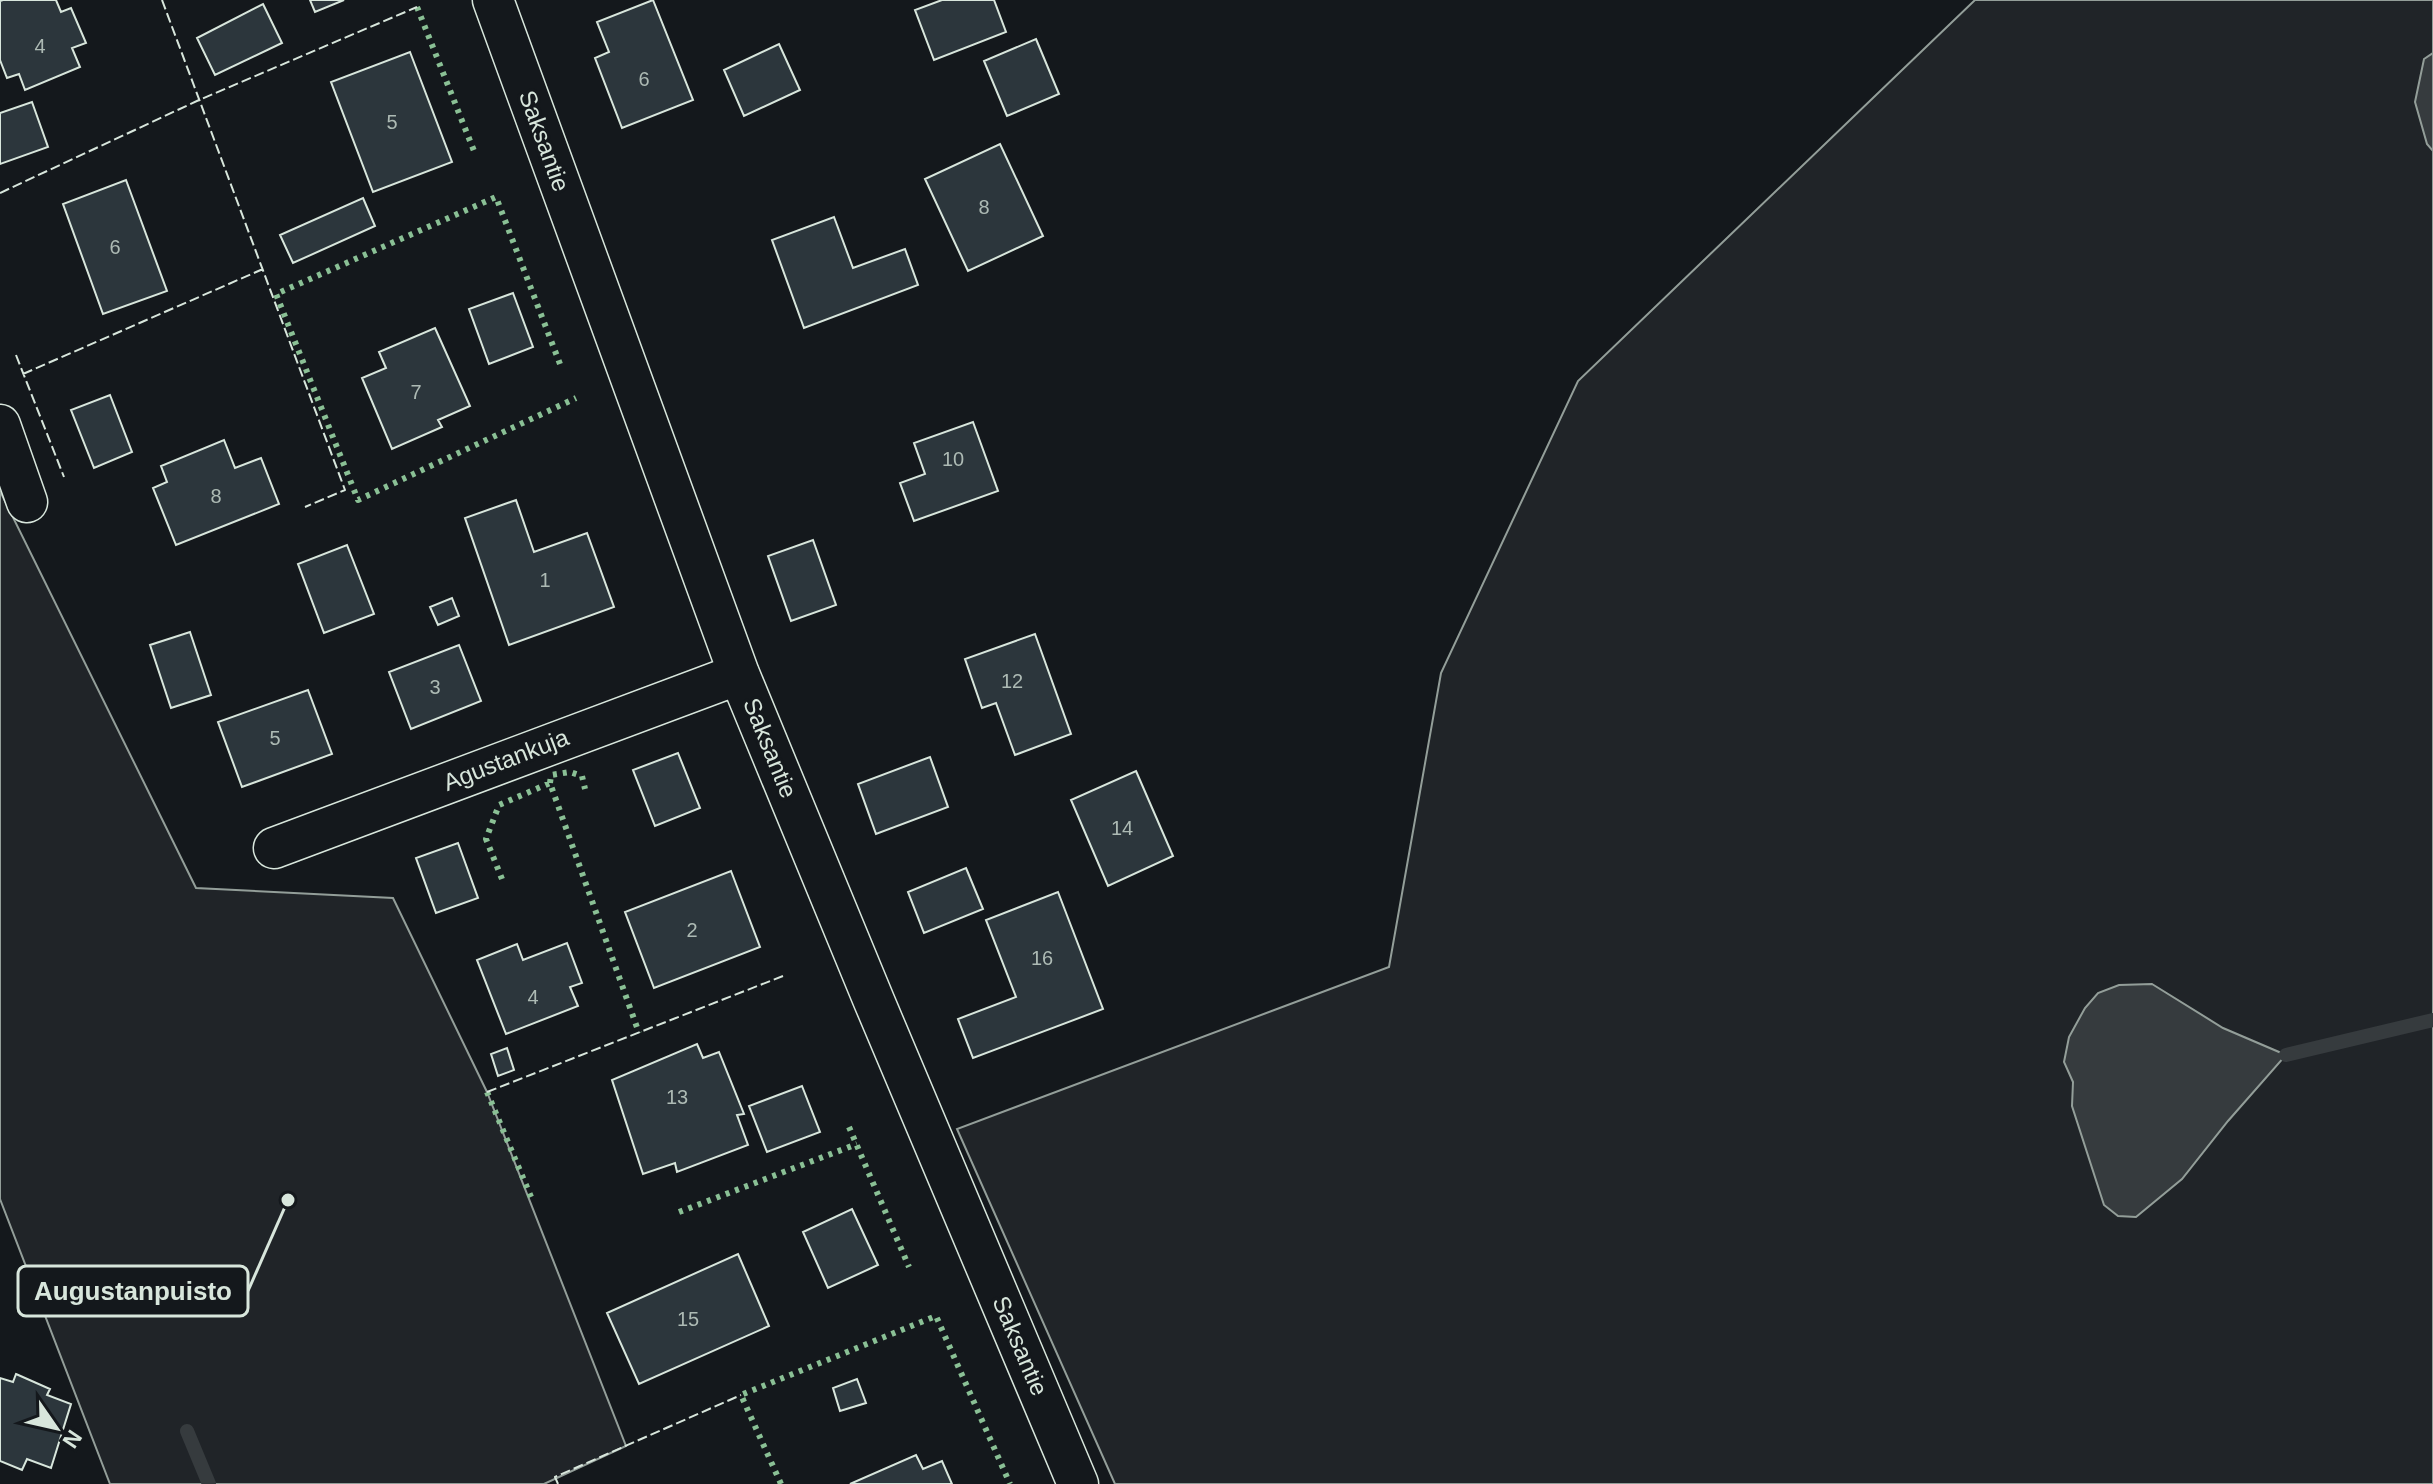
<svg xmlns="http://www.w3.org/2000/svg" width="2433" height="1484" viewBox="0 0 2433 1484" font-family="Arial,sans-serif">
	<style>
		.green { fill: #202428; stroke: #939e99; stroke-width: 2 }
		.water { fill: #363b3e; stroke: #939e99; stroke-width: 2 }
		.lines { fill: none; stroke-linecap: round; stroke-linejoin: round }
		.stream { stroke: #363b3e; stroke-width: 14 }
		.building { fill: #2c363c; stroke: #d8e6dc; stroke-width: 2 }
		.minor-casing { stroke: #d8e6dc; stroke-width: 43 }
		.minor { stroke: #14181c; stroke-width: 40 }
		.hedge { stroke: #8ac095; stroke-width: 6; stroke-dasharray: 4 6; stroke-linecap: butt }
		.fence { stroke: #d8e6dc; stroke-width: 2; stroke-dasharray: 10 4; stroke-linecap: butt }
		.labels { text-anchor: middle; stroke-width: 6; stroke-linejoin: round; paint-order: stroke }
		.number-label { font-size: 20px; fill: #adbab4 }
		.street-label { font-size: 24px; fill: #d8e6dc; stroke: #14181c }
		.leader { fill: none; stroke: #d8e6dc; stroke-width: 3 }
		.callout-dot { fill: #d8e6dc; stroke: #14181c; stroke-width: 3 }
		.callout { fill: #14181c; stroke: #d8e6dc; stroke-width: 3 }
		.callout-label { font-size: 26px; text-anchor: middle; font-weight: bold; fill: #d8e6dc }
	</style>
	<rect width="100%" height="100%" fill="#14181c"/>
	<path class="green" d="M1975,0H2433V1484H1115L957,1129L1389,967L1441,673L1578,381Z
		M0,491L196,888L393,898L487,1092L626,1446L544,1484H110L0,1199Z"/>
	<path class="water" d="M2433,53V151L2427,144L2415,102L2424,59Z
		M2152,984L2223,1028L2286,1055L2228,1121L2182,1179L2136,1217L2118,1216L2104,1205L2072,1106L2073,1082L2064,1062L2069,1037L2085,1008L2098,993L2119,985Z"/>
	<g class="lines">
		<path class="stream" d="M2286,1055L2433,1020
			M187,1431L209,1484"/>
	</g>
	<path class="building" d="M3,0H56L61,12L71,8L86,43L72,48L80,67L25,90L19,74L7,78L0,60V1Z
		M310,0H344L315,12Z
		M653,0L693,100L622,128L595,58L609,52L597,22Z
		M942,0H994L1006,32L934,60L915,10Z
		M263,4L282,43L215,75L197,38Z
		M1036,39L1059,94L1007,116L984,61Z
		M779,44L800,90L744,116L724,70Z
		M410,52L452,162L373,192L331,82Z
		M32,102L48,147L0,164V113Z
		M1000,144L1043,236L968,271L925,179Z
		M126,180L167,291L103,314L63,204Z
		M363,198L375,226L293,263L280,235Z
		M834,217L853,268L905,249L918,285L804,328L772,240Z
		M513,293L533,347L489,364L469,309Z
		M435,328L470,406L438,420L442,427L392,449L362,378L386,368L379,352Z
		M110,395L132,452L94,468L71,410Z
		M973,422L998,491L914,521L900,483L925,474L914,443Z
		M224,440L235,468L261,458L279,504L176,545L153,488L167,482L161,466Z
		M516,500L534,552L587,533L614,607L509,645L465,518Z
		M813,540L836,605L791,621L768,556Z
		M347,545L374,614L324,633L298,564Z
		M452,598L459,616L438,625L430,607Z
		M190,632L211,695L171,708L150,645Z
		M1035,634L1071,734L1015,755L996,703L982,708L965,659Z
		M459,645L481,701L411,729L389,672Z
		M308,690L332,754L242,787L218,722Z
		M678,753L700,808L655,826L633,770Z
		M930,757L948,807L876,834L858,784Z
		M1136,771L1173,856L1108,886L1071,800Z
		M458,843L478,898L436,913L416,858Z
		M966,868L983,909L924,933L908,892Z
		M731,871L760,947L654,988L625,912Z
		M1058,892L1103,1009L973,1058L958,1019L1016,997L986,920Z
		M567,943L582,983L570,987L578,1006L506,1034L477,960L517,944L523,960Z
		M697,1044L703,1058L719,1052L744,1114L737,1115L748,1145L677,1172L675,1163L643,1174L612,1080Z
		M507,1048L514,1070L498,1076L491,1054Z
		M802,1086L820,1132L767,1152L749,1106Z
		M852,1209L878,1265L828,1288L803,1232Z
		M738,1254L769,1326L639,1384L607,1313Z
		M16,1374L50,1389L47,1395L71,1404L51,1468L27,1459L22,1470L0,1461V1378L13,1382Z
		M857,1379L866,1403L840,1411L833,1388Z
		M916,1455L923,1469L942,1461L952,1484H850Z"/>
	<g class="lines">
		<defs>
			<path id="minor" d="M493,0L739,674L874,1001L1078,1484
				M0,425L27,502
				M274,848L739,674"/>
		</defs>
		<use href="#minor" class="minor-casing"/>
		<use href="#minor" class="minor"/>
		<path class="hedge" d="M417,7L474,151
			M560,364L496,197L276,294L358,500L576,398
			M550,783L551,775L570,772L582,776L585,789
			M502,879L486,839L499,805L550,783L639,1033
			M487,1092L531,1197
			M849,1127L909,1267
			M679,1212L857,1144
			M781,1484L741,1395L936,1316L1010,1484"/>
		<path class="fence" d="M162,0L345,490L305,507
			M0,193L199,100L417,7
			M16,355L64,477
			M23,374L263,269
			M487,1092L783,976
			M558,1484L555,1477L741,1395"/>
	</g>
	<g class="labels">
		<g class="number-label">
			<text x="40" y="53">4</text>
			<text x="644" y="86">6</text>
			<text x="392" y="129">5</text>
			<text x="984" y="214">8</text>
			<text x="115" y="254">6</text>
			<text x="416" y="399">7</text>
			<text x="953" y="466">10</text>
			<text x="216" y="503">8</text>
			<text x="545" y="587">1</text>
			<text x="1012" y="688">12</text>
			<text x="435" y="694">3</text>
			<text x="275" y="745">5</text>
			<text x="1122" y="835">14</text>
			<text x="692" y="937">2</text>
			<text x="1042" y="965">16</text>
			<text x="533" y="1004">4</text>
			<text x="677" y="1104">13</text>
			<text x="688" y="1326">15</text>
		</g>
		<g class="street-label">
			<text transform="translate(544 141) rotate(70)" y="8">Saksantie</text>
			<text transform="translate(770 748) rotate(68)" y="8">Saksantie</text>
			<text transform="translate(506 760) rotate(-21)" y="8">Agustankuja</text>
			<text transform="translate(1020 1346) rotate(67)" y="8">Saksantie</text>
		</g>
	</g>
	<path class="leader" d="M288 1200L248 1291"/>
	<circle class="callout-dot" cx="288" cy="1200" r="8"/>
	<rect class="callout" x="18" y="1266" width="230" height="50" rx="8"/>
	<g class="callout-label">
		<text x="133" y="1300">Augustanpuisto</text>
	</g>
	<g transform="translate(56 1428) rotate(124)" stroke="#14181c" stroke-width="6" paint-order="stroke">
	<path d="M0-6L14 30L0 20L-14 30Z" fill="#d8e6dc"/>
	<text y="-12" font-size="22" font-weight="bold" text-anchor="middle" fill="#d8e6dc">N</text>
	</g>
</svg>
